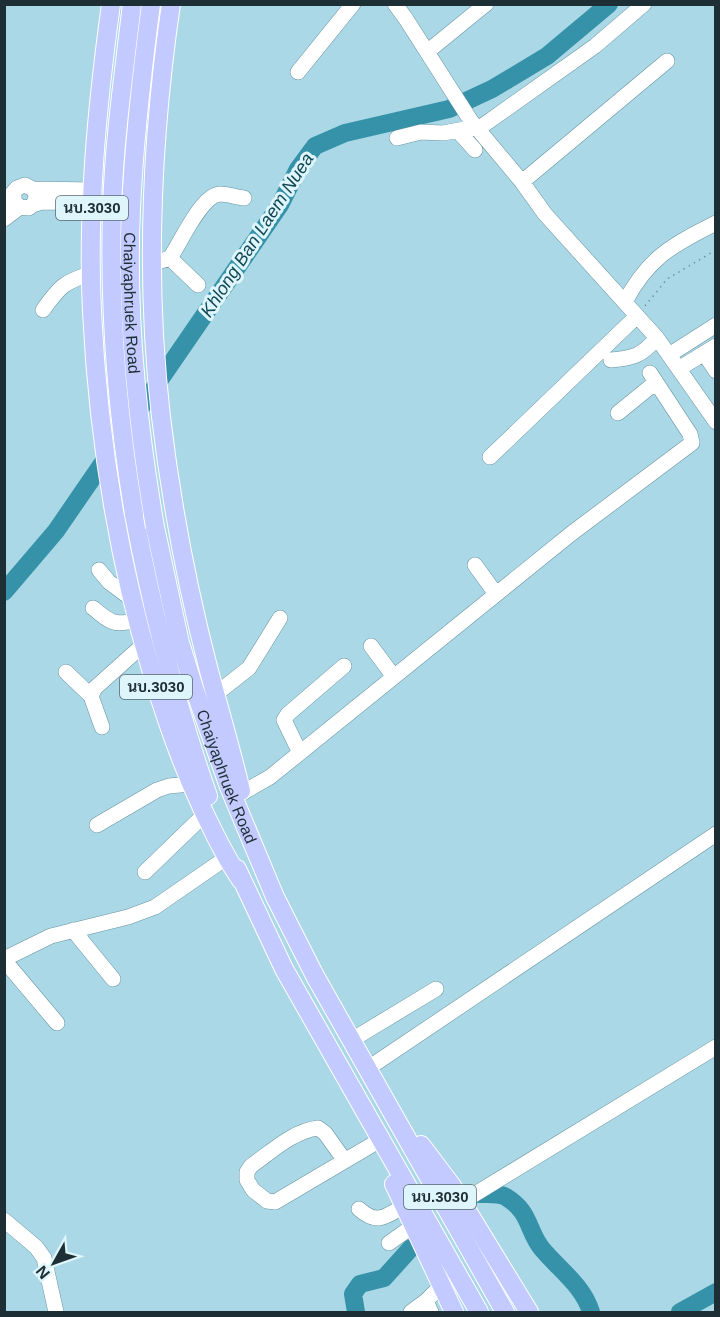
<svg xmlns="http://www.w3.org/2000/svg" width="720" height="1317" viewBox="0 0 720 1317" font-family="Arial,Sarabun,sans-serif">
	<style>
		.lines { fill: none; stroke-linecap: round; stroke-linejoin: round }
		.river { stroke: #3692a8; stroke-width: 18 }
		.minor-casing { stroke: #6894a1; stroke-width: 16 }
		.major-casing { stroke: #fff; stroke-width: 20 }
		.path { stroke: #71939e; stroke-width: 1.5; stroke-dasharray: 1.5 4.5; stroke-linecap: butt }
		.minor { stroke: #fff; stroke-width: 15 }
		.major { stroke: #c3caff; stroke-width: 18 }
		.major-bridge-casing { stroke: #fff; stroke-width: 20; stroke-linecap: butt }
		.major-bridge { stroke: #c3caff; stroke-width: 18 }
		.labels { text-anchor: middle; stroke-width: 6; stroke-linejoin: round; paint-order: stroke }
		.shield { fill: #def5fc; stroke: #576a70; stroke-width: 1.5 }
		.shield-label { font-size: 15px; font-weight: bold; fill: #1d2f34 }
		.street-label { font-size: 16px; fill: #1d2f34; stroke: #def5fc }
		.water-label { font-size: 18px; font-style: italic; fill: #104652; stroke: #def5fc }
	</style>
	<rect width="100%" height="100%" fill="#aad8e6"/>
	<g class="lines">
		<path class="river" d="M4,592L56,531L280,205L298,169L315,146L345,133L449,109L492,89L547,56L609,4
			M479,1194C487,1194 500,1193 506,1197C532,1213 527,1232 543,1250C560,1270 583,1286 591,1312
			M356,1312L353,1294L360,1284L384,1278L411,1248
			M680,1312L716,1292"/>
		<defs>
			<path id="minor" d="M395,4L406,19L471,121L522,182L545,214L657,338L716,422
				M427,52L486,4
				M298,72L353,4
				M478,129L595,46L644,4
				M458,131L475,150
				M397,138L421,132L443,133L476,127
				M522,182L667,61
				M33,189L93,190
				M4,203L17,188L25,185L33,189C38,196 36,203 29,208L20,207L14,201V191
				M33,205L42,202L93,203
				M4,219L20,207
				M170,258L198,285
				M151,264L170,258C180,244 201,195 220,194C227,194 236,197 244,198
				M625,302C648,258 672,245 716,223
				M43,310C60,286 64,282 92,273
				M704,353L716,371
				M669,355L716,325
				M611,360C634,358 641,356 657,338
				M680,368L716,346
				M618,413L656,382
				M490,457L637,316
				M475,565L496,594
				M99,570L109,582L132,599
				M93,608C111,623 114,626 137,620
				M371,646L394,677
				M66,672L91,696
				M216,694L249,668L280,618
				M102,727L91,696L95,688L143,645
				M300,753L284,720L288,714L344,666
				M242,793L270,777L572,533L692,443L690,434L650,373
				M97,825L157,790L169,786L191,784
				M145,872L205,814
				M73,930L113,979
				M4,959L51,936L128,917L155,907L226,858
				M4,960L57,1023
				M350,1041L436,989
				M367,1069L716,834
				M345,1161L325,1133L318,1128C293,1131 271,1152 251,1166L247,1172V1180L253,1190L267,1201L275,1202L375,1143
				M462,1202L716,1047
				M359,1209C377,1225 385,1217 404,1206
				M4,1220L36,1247L44,1258L56,1312
				M389,1243L413,1226
				M411,1312L426,1301
				M431,1312L426,1301L441,1286"/>
			<g id="major">
				<path d="M111,4C97,106 87,210 92,312C98,434 117,555 152,673C166,720 181,763 202,808C214,833 225,857 241,880"/>
				<path d="M171,4C151,141 145,280 161,417C171,501 187,586 208,667C219,709 231,749 241,791"/>
				<path d="M134,514C152,610 176,704 208,796"/>
				<path id="s1" d="M155,527L180,643L194,688L229,787L275,897L315,976L505,1312"/>
				<path d="M237,869L284,969L479,1312"/>
				<path d="M421,1145L452,1186L529,1312"/>
				<path d="M394,1184L454,1312"/>
			</g>
		</defs>
		<use href="#minor" class="minor-casing"/>
		<use href="#major" class="major-casing"/>
		<path class="path" d="M645,306L667,279L716,250"/>
		<use href="#minor" class="minor"/>
		<use href="#major" class="major"/>
		<defs>
			<g id="major-bridge">
				<path d="M132,4C124,72 114,141 112,209C109,311 117,413 134,514"/>
				<path id="s2" d="M151,4C142,72 134,140 131,209C126,315 137,422 155,527"/>
			</g>
		</defs>
		<use href="#major-bridge" class="major-bridge-casing"/>
		<use href="#major-bridge" class="major-bridge"/>
	</g>
	<g class="labels">
		<g class="shield">
			<rect x="56" y="196" width="72" height="24" rx="4.5"/>
			<rect x="120" y="675" width="72" height="24" rx="4.5"/>
			<rect x="404" y="1185" width="72" height="24" rx="4.5"/>
		</g>
		<g class="shield-label">
			<text x="92" y="213">นบ.3030</text>
			<text x="156" y="692">นบ.3030</text>
			<text x="440" y="1202">นบ.3030</text>
		</g>
		<g class="street-label">
			<text dy="6" stroke="none"><textPath href="#s2" startOffset="300">Chaiyaphruek Road</textPath></text>
			<text dy="6" stroke="none"><textPath href="#s1" startOffset="260">Chaiyaphruek Road</textPath></text>
		</g>
		<g class="water-label">
			<text transform="translate(257 235) rotate(-57)" y="6">Khlong Ban Laem Nuea</text>
		</g>
	</g>
	<rect width="720" height="1317" fill="none" stroke="#1d2f34" stroke-width="12"/>
	<g transform="translate(54 1263) rotate(230)" stroke="#def5fc" stroke-width="4.5" paint-order="stroke">
	<path d="M0-4.5L10 22L0 15L-10 22Z" fill="#1d2f34"/>
	<text y="-9" font-size="16" font-weight="bold" text-anchor="middle" fill="#1d2f34">N</text>
	</g>
</svg>
